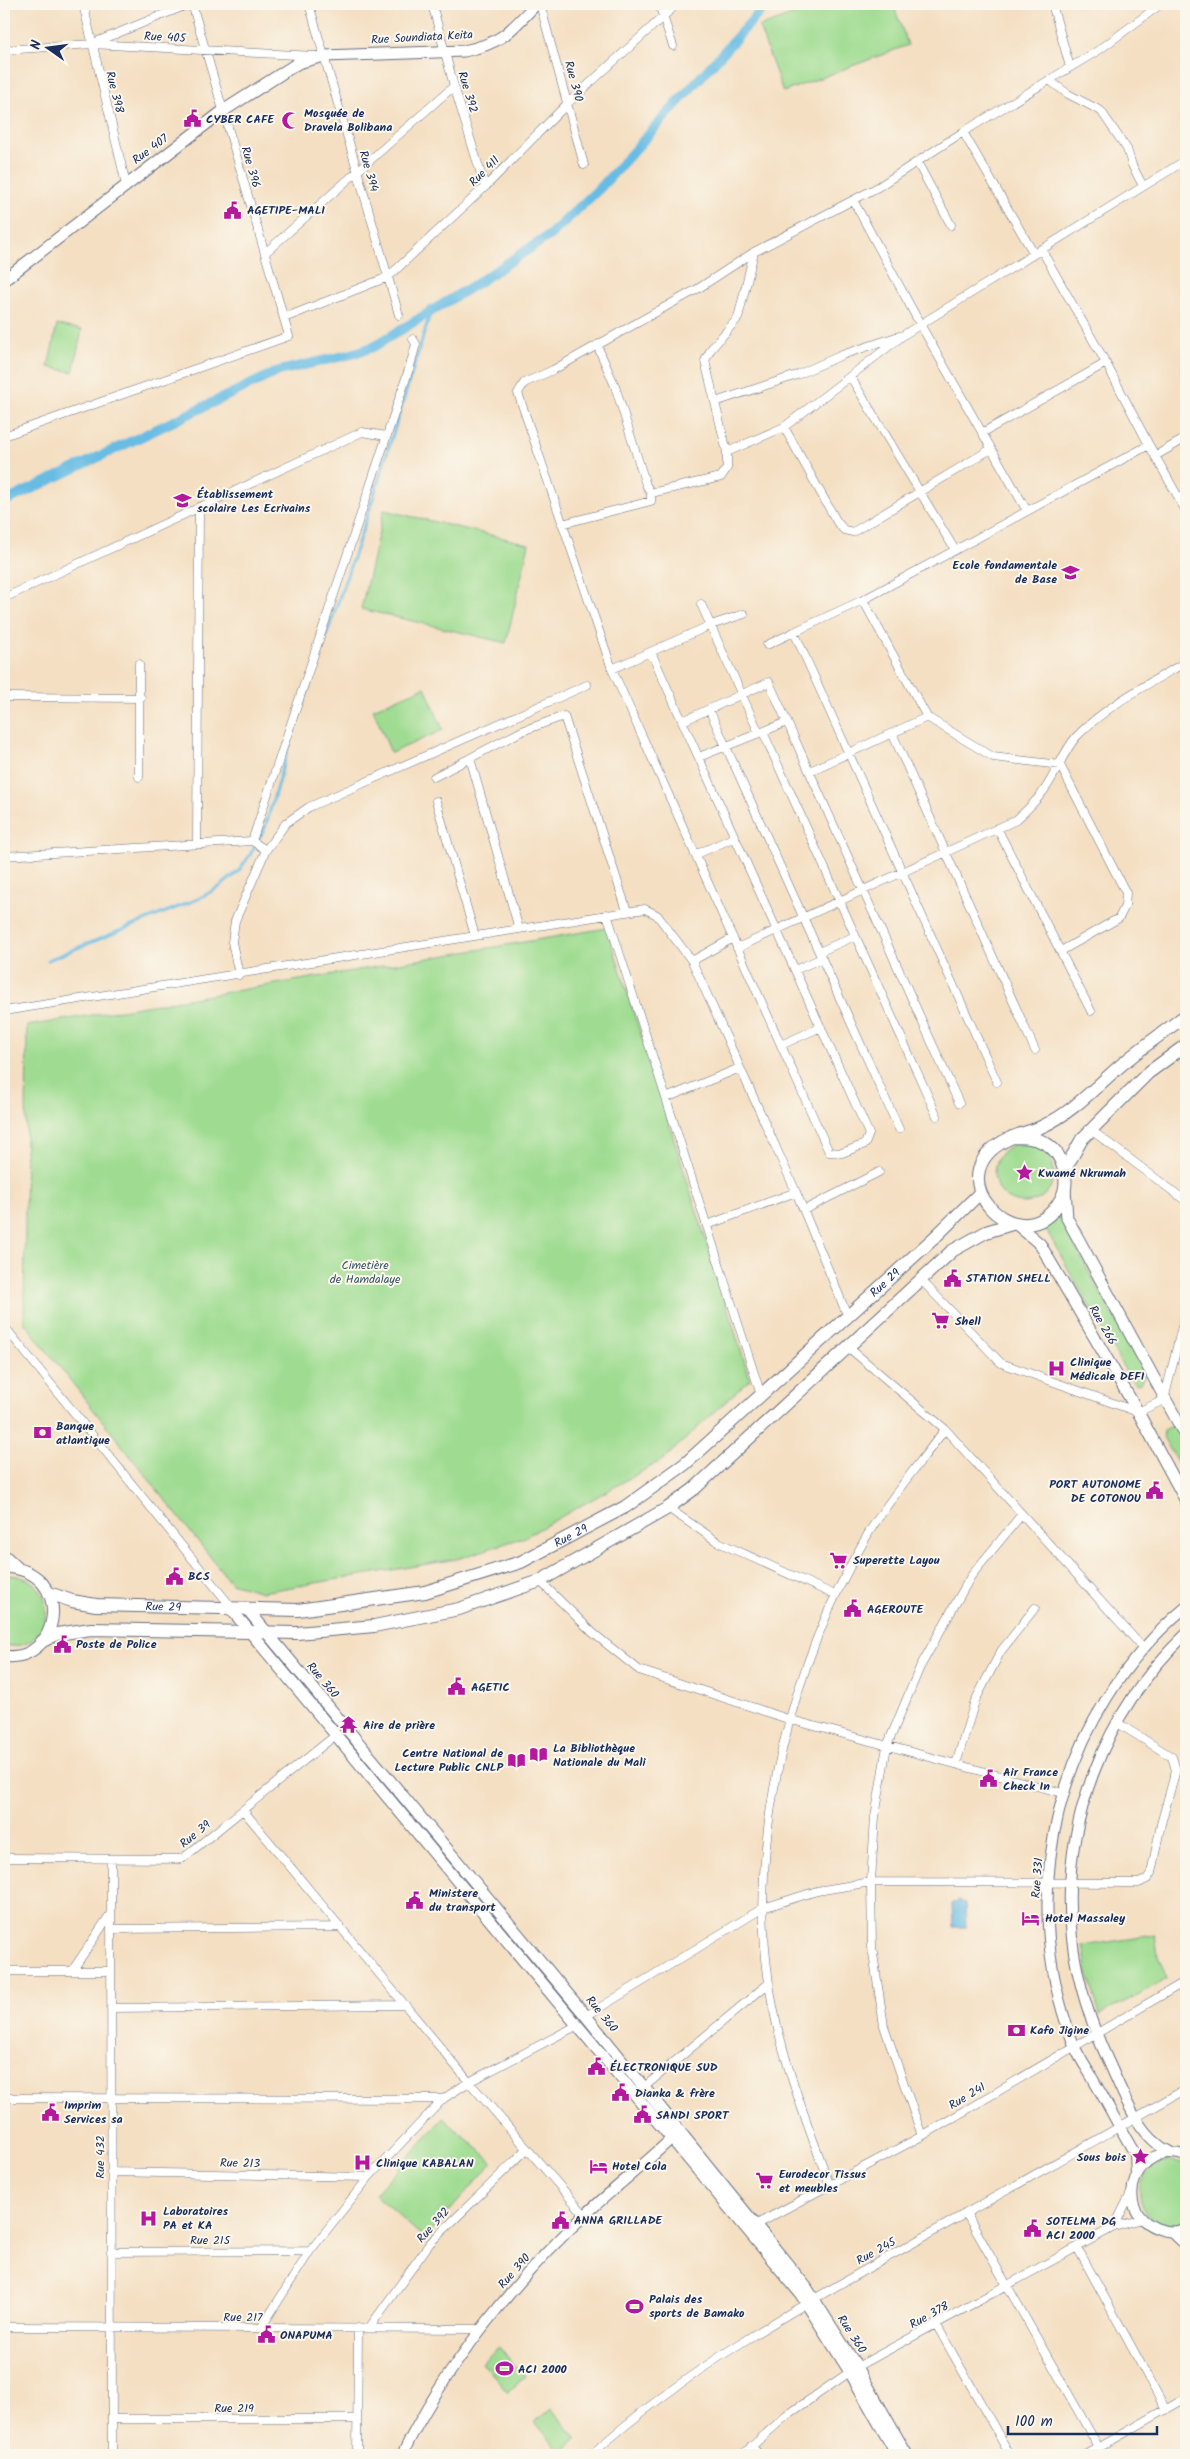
<svg xmlns="http://www.w3.org/2000/svg" width="1190" height="2459" viewBox="0 0 1190 2459" font-family="Kalam,sans-serif">
	<style>
		.green { fill: #9fdc91; stroke: #5d8678 }
		.water { fill: #68bce4; stroke: #4276a1 }
		.lines { fill: none; stroke-linecap: round; stroke-linejoin: round }
		.stream { stroke: #68bce4; stroke-width: 3 }
		.canal { stroke: #68bce4; stroke-width: 10 }
		.minor-casing { stroke: #676d81; stroke-width: 9 }
		.tertiary-casing { stroke: #676d81; stroke-width: 12 }
		.secondary-casing { stroke: #676d81; stroke-width: 13 }
		.primary-casing { stroke: #676d81; stroke-width: 14 }
		.minor { stroke: #fff; stroke-width: 8 }
		.tertiary { stroke: #fff; stroke-width: 10 }
		.secondary { stroke: #fff; stroke-width: 11 }
		.primary { stroke: #fff; stroke-width: 12 }
		.labels { text-anchor: middle; stroke-width: 4; stroke-linejoin: round; paint-order: stroke }
		.street-label { font-size: 12px; fill: #1b2f5e; stroke: #fbf7ec }
		.poi-label { font-size: 12px; font-weight: bold; fill: #1b2f5e; stroke: #fbf7ec; text-anchor: start }
		.park-label { font-size: 12px; fill: #3c5a6b; stroke: #fbf7ec }
	</style>
	<rect width="100%" height="100%" fill="#fbf7ec"/>
	<filter id="ink" filterUnits="userSpaceOnUse"><feTurbulence type="fractalNoise" baseFrequency=".02" numOctaves="2"/><feDisplacementMap in="SourceGraphic" scale="10" xChannelSelector="R" yChannelSelector="G"/><feConvolveMatrix kernelMatrix="1 2 1 2 8 2 1 2 1" color-interpolation-filters="sRGB"/></filter>
	<filter id="wash" filterUnits="userSpaceOnUse"><feTurbulence type="fractalNoise" baseFrequency=".0096" numOctaves="4" result="noise"/><feDisplacementMap in="SourceGraphic" scale="20" xChannelSelector="R" yChannelSelector="G"/><feGaussianBlur stdDeviation="1.12" result="paint"/><feColorMatrix in="noise" values="0 0 0 0 0 0 0 0 0 0 0 0 0 0 0 0 0 1.4 0 .05"/><feComposite in="paint" operator="in"/></filter>
	<g filter="url(#wash)">
		<rect width="100%" height="100%" fill="#f4dfc2"/>
		<path class="green" d="M822,4H893L908,45L783,92L759,27Z
			M57,325L82,330L73,372L48,367Z
			M384,510L529,544L506,643L361,609Z
			M425,687L443,730L391,753L373,709Z
			M607,928L750,1379L664,1459L525,1537L457,1559L262,1592L231,1583L24,1322L27,1026Z
			M994 1173a30 30 0 1 1 60 0a30 30 0 1 1-60 0Z
			M1058,1216L1144,1371L1145,1376L1141,1383L1136,1384L1130,1379L1043,1224Z
			M1170,1427C1190,1431 1186,1462 1186,1477L1163,1437L1164,1430Z
			M4,1575C66,1573 54,1656 4,1645Z
			M1155,1935L1158,1956L1167,1979L1100,2015L1089,1978L1083,1946Z
			M443,2118L493,2162L425,2239L375,2194Z
			M1172,2160L1186,2164V2221C1138,2242 1116,2168 1172,2160Z
			M499,2347L525,2377L508,2392L482,2362Z
			M551,2408L577,2439L561,2453L535,2422Z"/>
		<path class="water" d="M959,1900L965,1904L966,1927H953L952,1904Z"/>
		<g class="lines">
			<path class="stream" d="M48,960L198,899L221,886L238,872L250,855L265,828L287,751L369,511L431,311"/>
			<path class="canal" d="M4,502L279,371L352,354L373,347L479,282L550,235L601,187L767,4"/>
		</g>
	</g>
	<g filter="url(#ink)">
		<g class="lines">
			<defs>
				<path id="minor" d="M83,4L126,184
					M309,4L399,315
					M432,4L454,86L485,187
					M540,4L584,165
					M659,4L673,46
					M1052,4L1070,67
					M96,42L189,4
					M4,50L92,44L315,56
					M1049,80L1068,94L1101,111L1127,149L1132,165L1143,186
					M963,132L1034,254
					M917,162L951,225
					M853,200L920,324L1027,511
					M1041,249L1106,363
					M265,253L454,86
					M284,318L388,277L485,187L567,104L677,4
					M850,376L955,550
					M715,402L797,375L842,355L899,336
					M784,427L837,522L844,530L853,532L991,449
					M982,433L1106,363L1149,445
					M4,436L289,336L192,4
					M727,452L784,427L905,334L1186,160
					M1155,456L1186,438
					M651,493L721,477L727,468V452L705,361L711,349L738,318L754,252
					M562,524L651,501V493L646,485L615,386L597,345
					M4,598L362,432L386,436
					M863,600L1149,445L1186,511
					M701,604L759,733
					M794,632L863,600L927,717L993,757L1060,765L1126,893L1125,906L1119,918L1061,951
					M767,645L794,632L997,1082
					M651,652L869,1134L865,1144L842,1153L829,1152L612,669L518,393L524,383L553,370L699,288L754,252L878,187L963,132L1099,50L1161,4
					M612,669L711,625L744,614
					M4,697L141,698
					M709,709L899,1129
					M683,721L769,682L959,1103
					M763,732L937,1116
					M892,733L1035,1050
					M699,757L787,722
					M470,758L519,929
					M810,771L927,717
					M139,777V664
					M434,777L522,731L564,716L627,911
					M436,801L475,936
					M997,828L1091,1011
					M252,841L410,366L416,344L413,339
					M197,844L199,507
					M695,855L735,837
					M4,856L252,841L266,850
					M607,914L761,1395
					M737,948L1016,820C1027,810 1039,799 1047,786C1057,771 1064,751 1076,737C1107,705 1148,684 1186,662
					M819,952L855,936
					M692,961L733,938
					M795,970L822,958
					M239,975L232,942L235,921L266,850L286,823L309,807L587,685
					M4,1011L645,909L657,915L692,961L796,1192L848,1317
					M781,1045L821,1027
					M666,1098L740,1068
					M1091,1130L1186,1201
					M804,1210L879,1172
					M707,1225L796,1192
					M921,1280L1001,1363L1138,1412L1164,1400L1186,1310
					M4,1326L233,1609
					M849,1348L945,1429L1143,1648
					M668,1508L718,1542L835,1595
					M540,1581L593,1633L639,1670L788,1719L1063,1793
					M956,1764L975,1701L1001,1651L1035,1608
					M243,1810L469,2082L585,2215
					M4,1858L182,1859L337,1734
					M111,1859L112,2455
					M111,1929L340,1927
					M4,1971H111
					M72,1971L111,1913
					M111,2008L405,2005
					M586,2016L763,1908L817,1891L871,1882L1139,1883L1147,1879L1151,1873L1161,1824L1176,1770L1172,1757L1116,1722
					M643,2088L769,1983
					M4,2098L443,2099
					M922,2136L884,2026L872,1947L871,1882L875,1817L887,1746L920,1667L971,1576L1022,1514
					M111,2172L369,2177
					M830,2186C806,2120 779,2053 769,1983C747,1834 792,1663 868,1534C889,1499 920,1463 945,1429
					M966,2213L1103,2455
					M755,2225L922,2136L1186,1981
					M1114,2227L1132,2191
					M1077,2247L1166,2410
					M111,2252L310,2251
					M936,2324L1010,2455
					M4,2327L482,2329
					M261,2328L310,2251L369,2177L443,2099L469,2082L578,2025
					M369,2328L430,2243L527,2149
					M112,2419H357
					M751,2446L760,2455
					M357,2455L358,2328
					M591,2455C685,2370 796,2308 906,2247C999,2195 1093,2142 1186,2089
					M742,2455L786,2416L857,2367L1114,2227L1142,2219
					M1086,2455L1186,2398"/>
				<path id="tertiary" d="M1170,2152C1139,2137 1125,2098 1111,2067C1092,2027 1077,1982 1072,1938C1059,1825 1105,1711 1186,1634
					M1186,2156C1137,2138 1110,2209 1156,2228C1166,2232 1177,2233 1186,2228
					M1136,2174L1135,2154C1121,2130 1108,2105 1094,2081C1088,2070 1079,2058 1074,2045C1013,1891 1060,1712 1186,1607
					M1172,2232L1186,2245
					M402,2455C443,2370 516,2278 586,2214C615,2187 648,2162 677,2133"/>
				<path id="secondary" d="M4,280L223,111L298,63L324,56L464,51C503,43 510,31 536,4
					M1065,1189L1067,1218L1186,1437
					M1015,1223L1040,1244L1138,1412L1186,1501
					M4,1555L18,1568
					M4,1567C77,1570 60,1665 4,1656
					M231,1609L800,2293L850,2372L897,2455
					M248,1610L586,2016L806,2287L857,2367L907,2455"/>
				<g id="primary">
					<path d="M1012,1137C1023,1137 1034,1137 1045,1143C1063,1153 1071,1181 1061,1199C1022,1271 923,1169 1018,1135C1026,1132 1035,1130 1043,1126C1074,1112 1100,1082 1126,1061C1145,1045 1166,1031 1186,1015"/>
					<path d="M1064,1171L1082,1139L1148,1073L1186,1045"/>
					<path id="s1" d="M49,1593L72,1601L96,1605L298,1610L425,1592L521,1562L625,1507L685,1464L934,1238L980,1193"/>
					<path d="M41,1642L57,1634L91,1629L297,1633L374,1626L459,1609L540,1581L668,1508L694,1489L952,1251L986,1232L1015,1223"/>
				</g>
			</defs>
			<use href="#minor" class="minor-casing"/>
			<use href="#tertiary" class="tertiary-casing"/>
			<use href="#secondary" class="secondary-casing"/>
			<use href="#primary" class="primary-casing"/>
			<use href="#minor" class="minor"/>
			<use href="#tertiary" class="tertiary"/>
			<use href="#secondary" class="secondary"/>
			<use href="#primary" class="primary"/>
		</g>
	</g>
	<defs>
		<symbol id="civic-bare" viewBox="-9 -9 18 18"><path d="M-.6-6.5H3V-4.5H.6V-3L4-1V1h2V6H-6V1h2V-1L-.6-3ZM-1.2 2.5V6h2.4V2.5Z" fill="#b5179e" stroke="#fbf7ec" stroke-width="2.5" paint-order="stroke"/></symbol>
		<symbol id="mosque-bare" viewBox="-9 -9 18 18"><path d="M3.5-4.9A6 6 0 1 0 3.5 4.9A5 5 0 1 1 3.5-4.9Z" fill="#b5179e" stroke="#fbf7ec" stroke-width="2.5" paint-order="stroke"/></symbol>
		<symbol id="school-bare" viewBox="-9 -9 18 18"><path d="M0-5L7-2L0 1L-7-2ZM-4 1L0 2.5L4 1V4Q0 6-4 4Z" fill="#b5179e" stroke="#fbf7ec" stroke-width="2.5" paint-order="stroke"/></symbol>
		<symbol id="sight-bare" viewBox="-9 -9 18 18"><path d="M0-6L1.8-2.2L6-1.7L2.9 1.2L3.7 5.4L0 3.3L-3.7 5.4L-2.9 1.2L-6-1.7L-1.8-2.2Z" fill="#b5179e" stroke="#fbf7ec" stroke-width="2.5" paint-order="stroke"/></symbol>
		<symbol id="supermarket-bare" viewBox="-9 -9 18 18"><path d="M-6-5.5h2.5l.6 2H6L4.5 2H-2.5L-4.4-4H-6ZM-1.5 3.2a1.3 1.3 0 1 0 .1 0ZM3 3.2a1.3 1.3 0 1 0 .1 0Z" fill="#b5179e" stroke="#fbf7ec" stroke-width="2.5" paint-order="stroke"/></symbol>
		<symbol id="hospital-bare" viewBox="-9 -9 18 18"><path d="M-5-5h3v3.5h4V-5h3V5h-3V1.5h-4V5h-3Z" fill="#b5179e" stroke="#fbf7ec" stroke-width="2.5" paint-order="stroke"/></symbol>
		<symbol id="bank-bare" viewBox="-9 -9 18 18"><path d="M-6-4H6V4H-6ZM0-2.3a2.3 2.3 0 1 0 0 4.6a2.3 2.3 0 1 0 0-4.6Z" fill="#b5179e" stroke="#fbf7ec" stroke-width="2.5" paint-order="stroke"/></symbol>
		<symbol id="temple-bare" viewBox="-9 -9 18 18"><path d="M0-6L5-2H3V0L6.5 2.5H4V6H1.5V3h-3V6H-4V2.5H-6.5L-3 0V-2H-5Z" fill="#b5179e" stroke="#fbf7ec" stroke-width="2.5" paint-order="stroke"/></symbol>
		<symbol id="library-bare" viewBox="-9 -9 18 18"><path d="M-6-4Q-3-5.5-.7-3.5V5Q-3 3-6 4ZM6-4Q3-5.5 .7-3.5V5Q3 3 6 4Z" fill="#b5179e" stroke="#fbf7ec" stroke-width="2.5" paint-order="stroke"/></symbol>
		<symbol id="hotel-bare" viewBox="-9 -9 18 18"><path d="M-6-4.5h1.5V1H6V5H4.5V3h-9V5H-6ZM-4 0a1.8 1.8 0 1 1 3.6 0ZM.5 0V-2.5h3Q6-2.5 6 0Z" fill="#b5179e" stroke="#fbf7ec" stroke-width="2.5" paint-order="stroke"/></symbol>
		<symbol id="stadium-bare" viewBox="-9 -9 18 18"><path d="M0-5a6.5 5 0 1 0 0 10a6.5 5 0 1 0 0-10ZM-3.5-1.8h7v3.6h-7Z" fill="#b5179e" stroke="#fbf7ec" stroke-width="2.5" paint-order="stroke"/></symbol>
	</defs>
	<g fill-rule="evenodd">
		<use href="#civic-bare" x="180" y="106" width="25" height="25"/>
		<use href="#mosque-bare" x="278" y="108" width="25" height="25"/>
		<use href="#civic-bare" x="220" y="198" width="25" height="25"/>
		<use href="#school-bare" x="170" y="488" width="25" height="25"/>
		<use href="#school-bare" x="1058" y="560" width="25" height="25"/>
		<use href="#sight-bare" x="1012" y="1160" width="25" height="25"/>
		<use href="#civic-bare" x="940" y="1266" width="25" height="25"/>
		<use href="#supermarket-bare" x="928" y="1308" width="25" height="25"/>
		<use href="#hospital-bare" x="1044" y="1356" width="25" height="25"/>
		<use href="#bank-bare" x="30" y="1420" width="25" height="25"/>
		<use href="#civic-bare" x="1142" y="1478" width="25" height="25"/>
		<use href="#supermarket-bare" x="826" y="1548" width="25" height="25"/>
		<use href="#civic-bare" x="162" y="1564" width="25" height="25"/>
		<use href="#civic-bare" x="840" y="1596" width="25" height="25"/>
		<use href="#civic-bare" x="50" y="1632" width="25" height="25"/>
		<use href="#civic-bare" x="444" y="1674" width="25" height="25"/>
		<use href="#temple-bare" x="336" y="1712" width="25" height="25"/>
		<use href="#library-bare" x="526" y="1742" width="25" height="25"/>
		<use href="#library-bare" x="504" y="1748" width="25" height="25"/>
		<use href="#civic-bare" x="976" y="1766" width="25" height="25"/>
		<use href="#civic-bare" x="402" y="1888" width="25" height="25"/>
		<use href="#hotel-bare" x="1018" y="1906" width="25" height="25"/>
		<use href="#bank-bare" x="1004" y="2018" width="25" height="25"/>
		<use href="#civic-bare" x="584" y="2054" width="25" height="25"/>
		<use href="#civic-bare" x="608" y="2080" width="25" height="25"/>
		<use href="#civic-bare" x="38" y="2100" width="25" height="25"/>
		<use href="#civic-bare" x="630" y="2102" width="25" height="25"/>
		<use href="#sight-bare" x="1128" y="2144" width="25" height="25"/>
		<use href="#hospital-bare" x="350" y="2150" width="25" height="25"/>
		<use href="#hotel-bare" x="586" y="2154" width="25" height="25"/>
		<use href="#supermarket-bare" x="752" y="2168" width="25" height="25"/>
		<use href="#hospital-bare" x="136" y="2206" width="25" height="25"/>
		<use href="#civic-bare" x="548" y="2208" width="25" height="25"/>
		<use href="#civic-bare" x="1020" y="2216" width="25" height="25"/>
		<use href="#stadium-bare" x="622" y="2294" width="25" height="25"/>
		<use href="#civic-bare" x="254" y="2322" width="25" height="25"/>
		<use href="#stadium-bare" x="492" y="2356" width="25" height="25"/>
	</g>
	<g class="labels">
		<g class="street-label">
			<text transform="translate(165 37) rotate(3)" y="4">Rue 405</text>
			<text transform="translate(422 37) rotate(-3)" y="4">Rue Soundiata Keita</text>
			<text transform="translate(574 81) rotate(75)" y="4">Rue 390</text>
			<text transform="translate(115 92) rotate(76)" y="4">Rue 398</text>
			<text transform="translate(468 92) rotate(73)" y="4">Rue 392</text>
			<text transform="translate(150 149) rotate(-37)" y="4">Rue 407</text>
			<text transform="translate(251 167) rotate(74)" y="4">Rue 396</text>
			<text transform="translate(369 171) rotate(74)" y="4">Rue 394</text>
			<text transform="translate(484 171) rotate(-45)" y="4">Rue 411</text>
			<text dy="4" stroke="none"><textPath href="#s1" startOffset="941">Rue 29</textPath></text>
			<text transform="translate(1103 1325) rotate(60)" y="4">Rue 266</text>
			<text dy="4" stroke="none"><textPath href="#s1" startOffset="536">Rue 29</textPath></text>
			<text dy="4" stroke="none"><textPath href="#s1" startOffset="116">Rue 29</textPath></text>
			<text transform="translate(323 1680) rotate(50)" y="4">Rue 360</text>
			<text transform="translate(195 1834) rotate(-39)" y="4">Rue 39</text>
			<text transform="translate(1037 1878) rotate(-86)" y="4">Rue 331</text>
			<text transform="translate(602 2014) rotate(51)" y="4">Rue 360</text>
			<text transform="translate(967 2096) rotate(-31)" y="4">Rue 241</text>
			<text transform="translate(100 2157) rotate(-90)" y="4">Rue 432</text>
			<text transform="translate(240 2163) rotate(1)" y="4">Rue 213</text>
			<text transform="translate(433 2225) rotate(-48)" y="4">Rue 392</text>
			<text x="210" y="2244">Rue 215</text>
			<text transform="translate(876 2251) rotate(-29)" y="4">Rue 245</text>
			<text transform="translate(514 2271) rotate(-49)" y="4">Rue 390</text>
			<text transform="translate(929 2315) rotate(-29)" y="4">Rue 378</text>
			<text x="243" y="2321">Rue 217</text>
			<text transform="translate(852 2334) rotate(57)" y="4">Rue 360</text>
			<text x="234" y="2412">Rue 219</text>
		</g>
		<g class="poi-label">
			<text x="304" y="117">Mosquée de<tspan x="304" dy="14">Dravela Bolibana</tspan></text>
			<text x="206" y="123">CYBER CAFE</text>
			<text x="247" y="214">AGETIPE-MALI</text>
			<text x="197" y="498">Établissement<tspan x="197" dy="14">scolaire Les Ecrivains</tspan></text>
			<text x="1057" y="569" text-anchor="end">Ecole fondamentale<tspan x="1057" dy="14">de Base</tspan></text>
			<text x="1038" y="1177">Kwamé Nkrumah</text>
			<text x="966" y="1282">STATION SHELL</text>
			<text x="955" y="1325">Shell</text>
			<text x="1070" y="1366">Clinique<tspan x="1070" dy="14">Médicale DEFI</tspan></text>
			<text x="56" y="1430">Banque<tspan x="56" dy="14">atlantique</tspan></text>
			<text x="1141" y="1488" text-anchor="end">PORT AUTONOME<tspan x="1141" dy="14">DE COTONOU</tspan></text>
			<text x="853" y="1564">Superette Layou</text>
			<text x="188" y="1580">BCS</text>
			<text x="867" y="1613">AGEROUTE</text>
			<text x="76" y="1648">Poste de Police</text>
			<text x="471" y="1691">AGETIC</text>
			<text x="363" y="1729">Aire de prière</text>
			<text x="553" y="1752">La Bibliothèque<tspan x="553" dy="14">Nationale du Mali</tspan></text>
			<text x="503" y="1757" text-anchor="end">Centre National de<tspan x="503" dy="14">Lecture Public CNLP</tspan></text>
			<text x="1003" y="1776">Air France<tspan x="1003" dy="14">Check In</tspan></text>
			<text x="429" y="1897">Ministere<tspan x="429" dy="14">du transport</tspan></text>
			<text x="1045" y="1922">Hotel Massaley</text>
			<text x="1030" y="2034">Kafo Jigine</text>
			<text x="610" y="2071">ÉLECTRONIQUE SUD</text>
			<text x="635" y="2097">Dianka &amp; frère</text>
			<text x="64" y="2109">Imprim<tspan x="64" dy="14">Services sa</tspan></text>
			<text x="656" y="2119">SANDI SPORT</text>
			<text x="1126" y="2161" text-anchor="end">Sous bois</text>
			<text x="376" y="2167">Clinique KABALAN</text>
			<text x="612" y="2170">Hotel Cola</text>
			<text x="779" y="2178">Eurodecor Tissus<tspan x="779" dy="14">et meubles</tspan></text>
			<text x="163" y="2215">Laboratoires<tspan x="163" dy="14">PA et KA</tspan></text>
			<text x="574" y="2224">ANNA GRILLADE</text>
			<text x="1046" y="2225">SOTELMA DG<tspan x="1046" dy="14">ACI 2000</tspan></text>
			<text x="649" y="2303">Palais des<tspan x="649" dy="14">sports de Bamako</tspan></text>
			<text x="280" y="2339">ONAPUMA</text>
			<text x="518" y="2373">ACI 2000</text>
		</g>
		<g class="park-label">
			<text x="365" y="1269">Cimetière<tspan x="365" dy="14">de Hamdalaye</tspan></text>
		</g>
	</g>
	<rect width="1190" height="2459" fill="none" stroke="#fbf7ec" stroke-width="20"/>
	<g transform="translate(48 48) rotate(284)" stroke="#fbf7ec" stroke-width="4" paint-order="stroke">
	<path d="M0-4L9 19L0 12L-9 19Z" fill="#1b2f5e"/>
	<text y="-8" font-size="14" font-weight="bold" text-anchor="middle" fill="#1b2f5e">N</text>
	</g>
	<path d="M1008 2426v8h149v-8" fill="none" stroke="#1b2f5e" stroke-width="2.5"/>
	<text x="1015" y="2426" font-size="15" fill="#1b2f5e" stroke="#fbf7ec" stroke-width="4" paint-order="stroke">100 m</text>
</svg>
